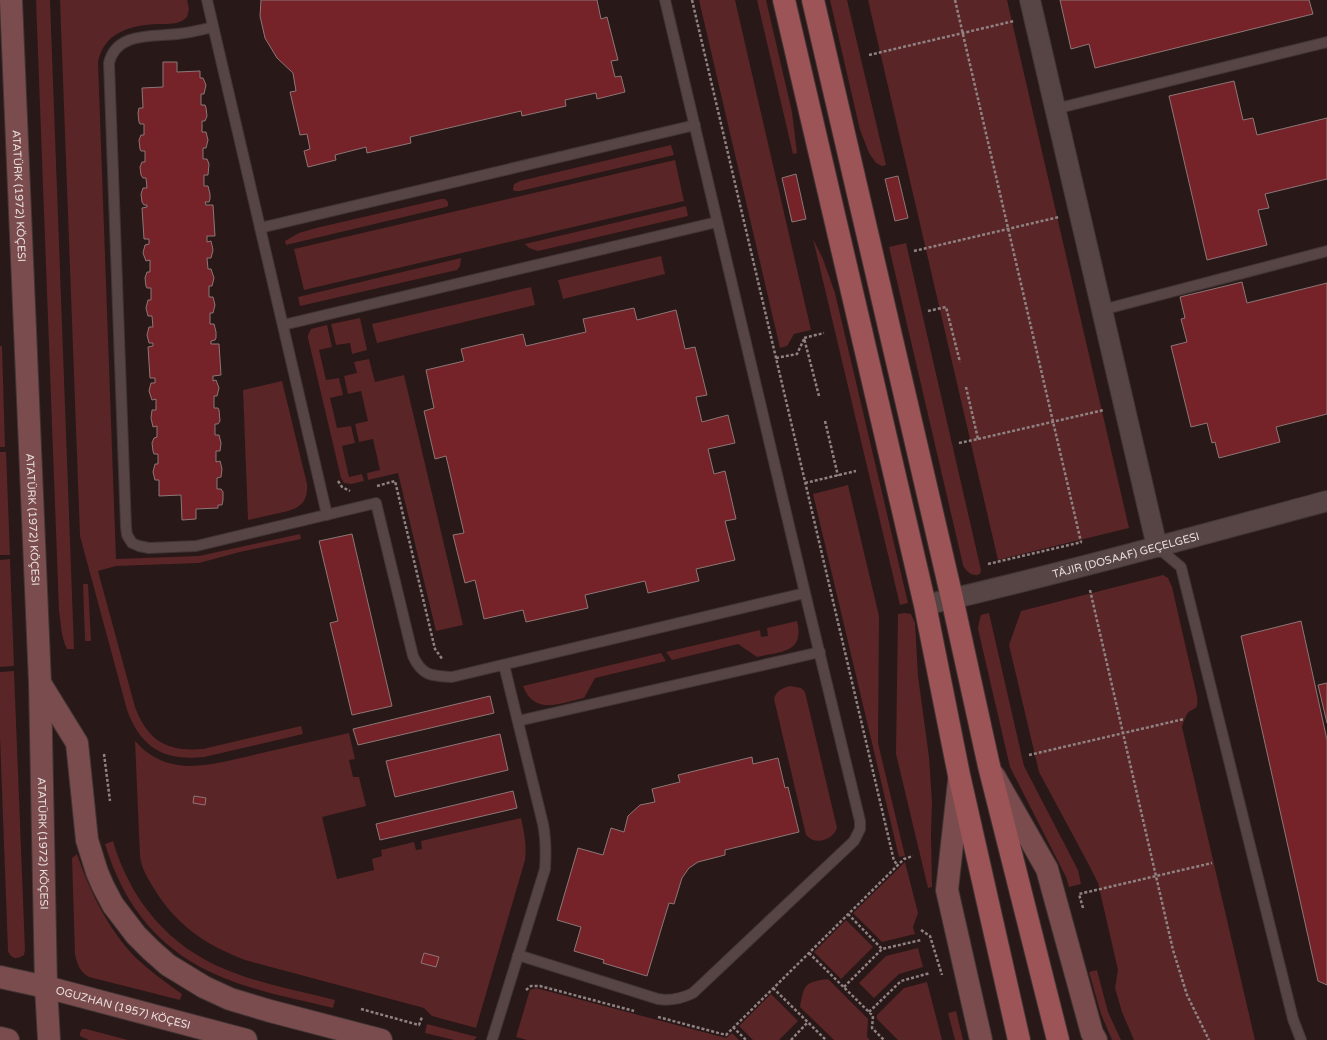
<svg xmlns="http://www.w3.org/2000/svg" width="1327" height="1040" viewBox="0 0 1327 1040" font-family="'Varela Round',sans-serif">
	<style>
		.green { fill: #592526 }
		.building { fill: #762229; stroke: #8c7776 }
		.lines { fill: none; stroke-linecap: round; stroke-linejoin: round }
		.lane-casing { stroke: #403434; stroke-width: 12 }
		.street-casing { stroke: #403434; stroke-width: 22 }
		.secondary-casing { stroke: #403434; stroke-width: 24 }
		.primary-casing { stroke: #403434; stroke-width: 24 }
		.path { stroke: #908282; stroke-width: 2.5; stroke-dasharray: 3 2; stroke-linecap: butt }
		.lane { stroke: #574444; stroke-width: 10 }
		.street { stroke: #574444; stroke-width: 20 }
		.secondary { stroke: #7a4c4d; stroke-width: 22 }
		.primary { stroke: #9c5456; stroke-width: 22 }
		.labels { text-anchor: middle; stroke-width: 3; stroke-linejoin: round; paint-order: stroke }
		.street-label { font-size: 11px; fill: #eadede; stroke: #1e0f0f }
	</style>
	<rect width="100%" height="100%" fill="#281817"/>
	<path class="green" d="M36,0H50L74,649H67C61,638 61,623 59,611Z
		M60,0H187L189,9L187,17C179,25 169,24 158,24C131,25 104,32 98,62L116,559L199,556L300,534L301,539L240,552L199,563L116,566L98,571L135,707C148,741 167,752 203,749L301,726L303,734L204,757C164,761 141,748 127,710L80,536Z
		M699,0H735L811,330L794,334L787,346L780,348Z
		M757,0H766L792,112L797,153L793,154Z
		M830,0H847L886,165L882,166L876,163L869,153L860,130Z
		M868,0H1007L1129,528L998,560Z
		M671,145L674,155L520,191H514L513,189L514,184L520,181Z
		M675,160L684,201L304,290L294,249Z
		M441,199H445L448,202V206L446,207L286,245L285,241L299,233L316,228Z
		M686,206L688,216L538,251L529,248L525,244Z
		M813,239L823,259L835,293L908,603L900,605Z
		M906,243L981,570L980,574C973,577 966,572 963,565L889,247Z
		M661,256L665,274L563,299L558,280Z
		M461,258L460,266L457,270L300,306L298,297Z
		M531,287L535,305L377,343L372,324Z
		M360,318L367,350L352,354L350,343L336,345L331,324Z
		M327,325L332,347L319,350L326,380L339,378L343,395L330,398L337,428L351,426L355,443L342,446L349,477L362,474L364,481L351,484L344,483L341,478L308,338V335L311,329Z
		M0,346H2L5,447H0Z
		M369,359L375,382L404,375L463,625L436,631L398,473L368,480L367,473L380,470L373,439L359,442L355,424L368,421L361,391L348,394L344,376L357,373L354,362Z
		M282,381L307,484C309,507 294,510 275,514C266,516 257,518 248,520L243,390Z
		M0,452H6L10,555H0Z
		M848,485L879,616L878,743L905,856L899,857L813,494Z
		M10,559L14,666L0,667V560Z
		M1163,575L1168,578L1172,587L1197,696C1199,713 1193,706 1187,714C1185,718 1183,723 1182,727L1255,1040H1134L1122,1012L1115,988L1118,970L1098,883L1089,865L1039,772L1009,645L1021,611Z
		M83,584H88L91,641H85Z
		M905,613L911,614L915,623L918,676L929,757L932,802L931,834L932,887L928,888L896,754L898,614Z
		M989,613L1024,766L1078,870L1081,884L1069,887L1066,877L1010,767L978,629L979,623L981,615Z
		M797,621C805,653 781,651 757,657L738,644L672,660L666,652L760,630L761,637L768,636L767,628Z
		M661,653L666,661L595,678L584,698C561,703 534,716 523,686Z
		M14,671L25,950L24,955C17,960 11,959 8,951L0,737V672Z
		M790,686L801,688L805,692L837,828C833,840 815,846 806,835L774,699C776,691 782,688 790,686Z
		M349,733L355,759L349,760L353,777H359L366,806L322,817L337,879L374,870L372,859L382,856L381,850L414,842L416,850L422,849L421,841L521,818C524,832 527,845 525,860L476,1028L432,1016L424,1008L245,960C204,944 176,925 153,887C147,877 141,867 140,856L135,741C160,769 189,769 223,762Z
		M113,841C130,900 169,947 227,970C261,984 299,991 335,1000L333,1008C297,999 258,992 224,978C161,953 124,907 105,844Z
		M77,854C90,892 108,929 136,958C150,971 166,983 182,994L180,1000L89,977C80,972 77,964 75,954L72,858Z
		M905,862L918,913L913,927L915,934L882,942L853,913Z
		M846,920L873,947L841,979L814,952Z
		M918,948L923,967L899,974L874,998L859,983L886,956Z
		M1097,970L1108,1012L1121,1040H1112L1101,1014L1089,972Z
		M828,979L868,1019L867,1037L870,1040H834L800,1007C804,984 805,982 828,979Z
		M927,982L942,1040H898L877,1019V1015L904,988Z
		M536,988L726,1038L732,1033L739,1040H527L516,1037L529,993L530,990Z
		M771,994L798,1021L779,1040H753L739,1026Z
		M956,1011L963,1040H955L948,1013Z
		M427,1024L477,1037L474,1040H454L425,1033Z
		M82,1029H86L128,1040H89L84,1038L80,1036V1033Z"/>
	<path class="building" d="M261,0H597L601,19L607,17L618,60L611,61L615,77L621,76L625,92L597,99L596,93L565,100L566,106L522,116L521,111L410,137L411,143L367,153L366,147L335,155L336,160L308,167L304,151L310,149L307,134L300,135L290,92L296,91L293,73L277,58L265,38L260,16Z
		M1060,0H1309L1313,14L1095,68L1089,44L1071,49Z
		M163,62H177V72L200,71V78H203L206,85L204,94H201V105H205L206,108L207,116L205,121H202V132H206L208,140L206,148H203V159H207L209,164L208,175H204V186H208L210,194V199L209,202H205L206,205H213L215,236H207V242L211,241L213,250L211,258H207L208,269H211L214,278L212,286H209V297H213L215,305L213,313H210V324H214L216,332V338L215,340L211,341V344H219L221,375L213,376V381L216,380L219,388L217,396H214V408H218L219,410L220,421L218,424H215V435H219L221,443L220,451H216V462L220,461L222,469L221,477L217,478V489H221L223,492V500L222,505H218V508L196,509V519L182,520L181,495L159,496V480H155L153,472L155,464H158V454H154L153,451L152,443L154,438L157,437V426L153,427L151,418L152,410H156V399L152,400L149,391L151,383H155V378H150L148,347L153,346V343H149L147,335L149,327H153L152,316H148L146,308L148,300H151V288H147L146,286L145,278L147,272H150V260L146,261L143,253L145,245L149,244V239H144L142,208L147,207V205H144L142,202L141,194L143,188H147L146,178H143L141,175L140,167L142,162H145V151H141L140,149L139,140L141,135H144V124H140L139,122L138,113L139,108H143L142,88L163,87Z
		M1234,81L1243,120L1253,118L1257,135L1327,118V179L1265,194L1269,208L1258,210L1267,245L1207,260L1169,96Z
		M796,174L806,219L792,222L782,178Z
		M898,176L908,218L895,221L885,179Z
		M1242,282L1247,303L1327,283V414L1276,427L1280,442L1219,458L1215,442L1212,443L1207,423L1191,427L1171,346L1187,342L1181,319L1185,318L1180,297Z
		M634,308L637,320L676,310L685,349L695,347L707,395L696,397L702,422L728,415L735,443L708,449L714,474L725,471L736,519L725,521L735,560L696,569L699,581L648,593L645,581L585,595L588,608L526,622L523,610L484,619L475,580L465,583L453,535L464,533L446,456L435,459L424,411L434,408L426,370L464,361L461,349L523,334L526,346L586,332L583,319Z
		M352,534L392,706L352,715L330,623L338,621L319,541Z
		M1301,621L1327,740V985L1318,981L1241,636Z
		M1327,683V723L1318,685Z
		M490,696L494,713L358,745L353,729Z
		M500,734L508,770L395,797L386,761Z
		M752,757L753,764L778,758L785,788L788,787L799,832L725,850V855L698,862L689,868L682,878L674,904L669,903L647,976L603,963L604,960L574,951L581,927L557,920L578,848L603,855L611,828L624,832L628,816L640,805L655,802L652,789L680,782L678,775Z
		M513,791L517,808L380,840L376,824Z
		M194,796L206,798L205,805L193,803Z
		M424,953L439,957L436,967L421,963Z"/>
	<g class="lines">
		<defs>
			<path id="lane" d="M207,0L327,515
				M213,27C201,30 189,33 177,34C152,37 116,32 109,63L126,527L127,535L132,543L139,546L149,548L196,546L376,503L413,656C422,676 432,676 452,677L805,593L665,0
				M1055,109L1327,42
				M260,228L695,125
				M1102,310L1327,251
				M283,325L717,222
				M1157,547L1181,567L1293,1019L1301,1040
				M518,721L820,652
				M518,955L658,999C671,1001 681,999 693,993L854,841L860,829V821L805,593
				M492,1040L545,869C546,854 546,839 543,824L504,665"/>
			<g id="street">
				<path d="M1030,0L1157,547"/>
				<path id="s1" d="M925,605C1060,574 1193,537 1327,501"/>
			</g>
			<g id="secondary">
				<path id="s2" d="M11,0L40,683L46,987L49,1040"/>
				<path d="M40,683L77,743L87,840L97,872L103,886L113,905L136,935L151,950L168,965L204,987L230,999L270,1011L381,1040"/>
				<path d="M994,776L1047,869L1092,1033L1096,1040"/>
				<path d="M959,781L947,890L981,1040"/>
				<path id="s3" d="M0,977L46,987L246,1040"/>
				<path d="M0,1038L8,1040"/>
			</g>
			<path id="primary" d="M784,0L925,605L959,775L1019,1040
				M813,0L952,598L989,766L1058,1040"/>
		</defs>
		<use href="#lane" class="lane-casing"/>
		<use href="#street" class="street-casing"/>
		<use href="#secondary" class="secondary-casing"/>
		<use href="#primary" class="primary-casing"/>
		<path class="path" d="M692,0L894,861L898,865
			M955,0L1081,542
			M869,55L1014,21
			M914,251L1059,217
			M928,311L946,307L960,362
			M776,358L797,354L804,339
			M819,396L804,338L824,333
			M825,421L838,476
			M978,439L1104,410
			M959,443L978,439L966,387
			M338,481L342,487L350,491
			M805,483L856,471
			M377,486L395,481L435,649L443,660
			M988,564L1082,542
			M1090,590L1173,950L1187,995L1209,1040
			M104,754L110,801
			M1029,755L1184,719
			M1083,908L1079,894L1212,863
			M848,914L882,949
			M921,930L930,936L942,975
			M809,953L873,1016L872,1028L884,1040
			M844,987L882,949L921,940
			M773,988L826,1040
			M526,990L531,986H540L634,1011
			M361,1009L419,1025L422,1017
			M869,1012L901,981L930,973
			M658,1017L726,1035L904,859L913,856
			M733,1027L746,1040
			M791,1040L808,1022"/>
		<use href="#lane" class="lane"/>
		<use href="#street" class="street"/>
		<use href="#secondary" class="secondary"/>
		<use href="#primary" class="primary"/>
	</g>
	<g class="labels">
		<g class="street-label">
			<text dy="4" stroke="none"><textPath href="#s2" startOffset="196">ATATÜRK (1972) KÖÇESI</textPath></text>
			<text dy="4" stroke="none"><textPath href="#s2" startOffset="520">ATATÜRK (1972) KÖÇESI</textPath></text>
			<text dy="4" stroke="none"><textPath href="#s1" startOffset="207">TÄJIR (DOSAAF) GEÇELGESI</textPath></text>
			<text dy="4" stroke="none"><textPath href="#s2" startOffset="844">ATATÜRK (1972) KÖÇESI</textPath></text>
			<text dy="4" stroke="none"><textPath href="#s3" startOffset="127">OGUZHAN (1957) KÖÇESI</textPath></text>
		</g>
	</g>
</svg>
